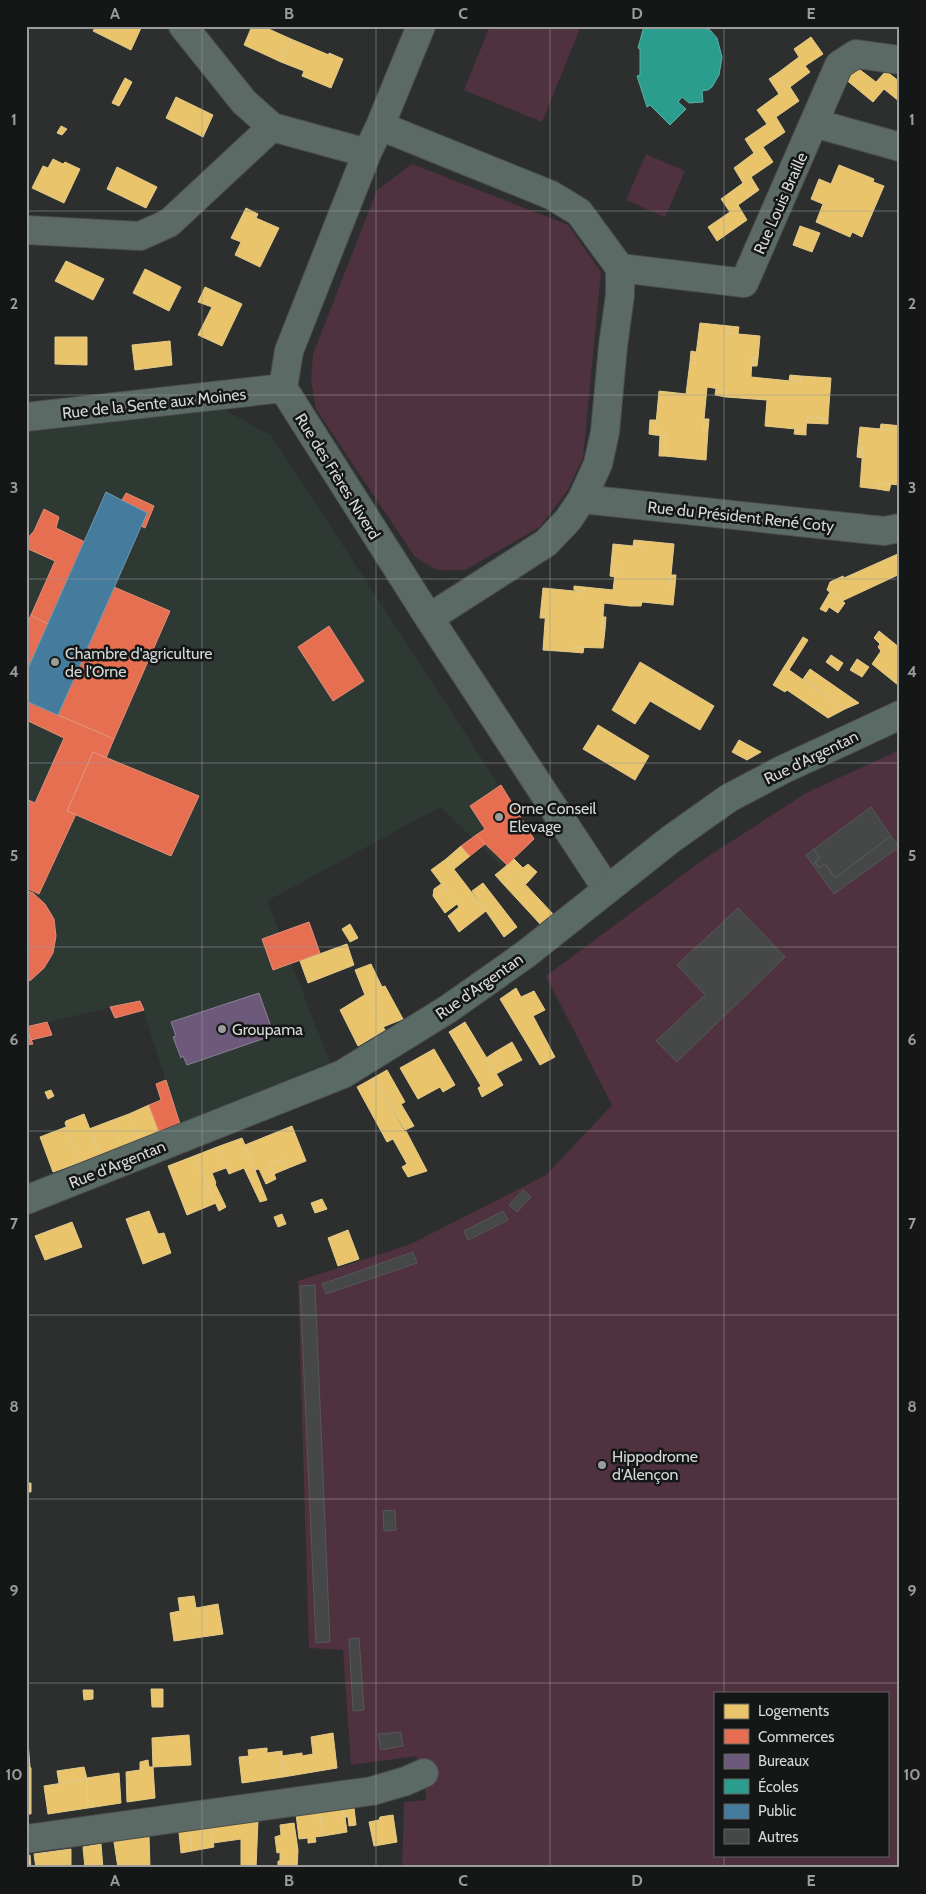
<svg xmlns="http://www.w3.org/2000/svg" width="926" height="1894" viewBox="0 0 926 1894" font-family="Cabin,sans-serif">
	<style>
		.built { fill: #2e3934 }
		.green { fill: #4f313f; fill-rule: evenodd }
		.homes { fill: #e9c46a; stroke: #e3ca8b }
		.shops { fill: #e76f51; stroke: #e28e79 }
		.offices { fill: #6d597a; stroke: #8c7f96 }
		.schools { fill: #2a9d8f; stroke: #5dafa5 }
		.public { fill: #457b9d; stroke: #7097ae }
		.building { fill: #464848; stroke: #565857 }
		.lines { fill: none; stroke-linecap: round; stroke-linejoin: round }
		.minor-casing { stroke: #4b4d4c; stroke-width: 30 }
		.major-casing { stroke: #4b4d4c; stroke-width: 30 }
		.minor { stroke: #5b6a64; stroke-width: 28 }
		.major { stroke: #5a6a64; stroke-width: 28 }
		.grid { fill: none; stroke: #9a9d9c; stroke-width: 1; stroke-opacity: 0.55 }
		.poi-dot { fill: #9a9d9c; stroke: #151716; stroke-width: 2 }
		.labels { text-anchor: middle; stroke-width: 5; stroke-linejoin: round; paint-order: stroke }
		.street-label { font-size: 16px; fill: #d5d8d7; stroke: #151716 }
		.poi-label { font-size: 16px; fill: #d5d8d7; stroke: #151716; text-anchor: start }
		.neatline { fill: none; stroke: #9a9d9c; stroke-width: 2 }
		.grid-label { font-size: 16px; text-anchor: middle; font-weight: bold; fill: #9a9d9c }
	</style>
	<rect width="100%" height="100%" fill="#2c2f2e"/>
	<path class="built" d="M224,410L271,435L534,839L502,866L440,807L267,901L330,1062L180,1124L140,1001L26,1027V432Z"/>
	<path class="green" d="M490,26H581L542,122L464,90Z
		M646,154L685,171L665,217L626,200Z
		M412,164L568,225L601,272L583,458L567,491L540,527L465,570H437L415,557L316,409L311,380L313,354L377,190Z
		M900,750V1868H402L404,1802L426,1800L424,1773L416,1756L351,1765L343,1650L309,1648L298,1281L411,1244L546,1175L612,1105L546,976L704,859L806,793ZM715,1693H887V1855H715Z"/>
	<path class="homes" d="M96,26H137L141,28L131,50L93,31Z
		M252,26H262L291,39L281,62L244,45Z
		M811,37L823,54L805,66L810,72L790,87L775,75L799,57L794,49Z
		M291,39L329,55V53L343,59L331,88L302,76L304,71L281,62Z
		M855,66L876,82L886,71L900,82V102L884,89L873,102L844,78Z
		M775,75L790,87L799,101L776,117L785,132L763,147L773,162L751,177L759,190L738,205L747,220L717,241L708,227L730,212L721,199L743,183L734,168L754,153L745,139L767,124L757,110L779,94L769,79Z
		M125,78L132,82L123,99L116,95Z
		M116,95L123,99L119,106L112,103Z
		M176,97L213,115L203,137L166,118Z
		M61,126L67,129L62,135L57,133Z
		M53,159L63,164L65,162L80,169L64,203L32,188L43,166L48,168Z
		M839,165L874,179L873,182L884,186L862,237L852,232L850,237L816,222L823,204L811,199L819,179L831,184Z
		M117,167L157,187L146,208L107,189Z
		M246,208L258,214L256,218L279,228L260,267L235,255L241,242L231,238Z
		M800,226L820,233L812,252L793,245Z
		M66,261L104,279L93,300L55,281Z
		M145,269L181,287L169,311L133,293Z
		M205,287L242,304L222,346L198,335L212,307L198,302Z
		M700,323L729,326L728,333L760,336L758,358H752L751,377L800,382L801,376L831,378L828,419L807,417L806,430L765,426L767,400L726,397V390L707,387L703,430H708L706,460L665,456L666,436L655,435L659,391L686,394L690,362L695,363Z
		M729,326L739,327L738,334L728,333Z
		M55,337H87V365L55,364Z
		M170,341L172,365L135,370L132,345Z
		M691,351L696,352L695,363L690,362Z
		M752,358H758L757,366H752Z
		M790,375L801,376L800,382L789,380Z
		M716,389L726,390V397L715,395Z
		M807,417L828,419V424L806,423Z
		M704,419H709L708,430H703Z
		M650,420H656L655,435L649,434Z
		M881,424L892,425L890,430L880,429Z
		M892,425L900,426V485L878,483L877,489L860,487L863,447L858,446L860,427L890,430Z
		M795,429L806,430V435L794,434Z
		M660,435L666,436L665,456H659Z
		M858,446L863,447L862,458L857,457Z
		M878,483L891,484L889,491L877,489Z
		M634,540L644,541L643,547L633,546Z
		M644,541L674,544L670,585L675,586L673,605L632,601L630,606L604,603L602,629L605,630L603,648L573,647L572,652L543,650L546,608H541L543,588L584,592V587L613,590L616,566L611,565L613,544L643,547Z
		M900,553V574L842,601L827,590L830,582L843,576L844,578Z
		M611,565L616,566L615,577L610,576Z
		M671,575H676L675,586L670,585Z
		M574,586L584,587V592L574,590Z
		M830,592L845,603L838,613L829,607L826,612L820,609Z
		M632,601L642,602L641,606H630Z
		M541,608H546L545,618H540Z
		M602,617H606L605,630L602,629Z
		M879,631L900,648V684L898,685L872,664L881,651L878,647L880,644L874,638Z
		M803,637L808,640L789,670L784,667Z
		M573,647H584L583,653L572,652Z
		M831,655L843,663L838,671L826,662Z
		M857,659L869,667L862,677L850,670Z
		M640,662L714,706L700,730L650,701L635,724L612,710Z
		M784,667L789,670L845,709L828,718L787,690L785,692L773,685Z
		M810,669L859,703L845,709L803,679Z
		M598,725L649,756L635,780L583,749Z
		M739,740L761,752L747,760L732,752Z
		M461,846L470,856L454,869L446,859Z
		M446,859L486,911L459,932L448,916L459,907L431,870Z
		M514,859L523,868L528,864L537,872L526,884L507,865Z
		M507,865L553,914L541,925L505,886L510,881L500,871Z
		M500,871L510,881L505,886L495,875Z
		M483,883L517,927L504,937L472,891Z
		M441,884L457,904L445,913L433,896L434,889Z
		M350,924L358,938L350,942L342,929Z
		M347,944L354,965L308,983L300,961Z
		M371,964L382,987L385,986L403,1019L383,1027L366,994L365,995L355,970Z
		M516,988L521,997L534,991L545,1010L533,1016L555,1057L540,1065L500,999Z
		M366,994L385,1030L358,1046L340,1010Z
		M465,1022L503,1085L482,1097L478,1088L481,1086L449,1032Z
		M512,1042L522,1060L505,1069L495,1052Z
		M434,1049L455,1085L443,1092L440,1087L418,1099L400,1068Z
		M495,1052L505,1069L496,1074L486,1058Z
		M387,1070L405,1102L401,1104L414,1126L405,1130L373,1078Z
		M373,1078L405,1132L406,1131L427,1171L408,1177L402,1167L407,1164L393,1139L387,1142L357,1087Z
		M51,1090L54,1096L48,1099L45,1092Z
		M149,1105L159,1132L139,1140L129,1114Z
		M84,1114L100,1155L79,1163L65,1123L66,1121Z
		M129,1114L139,1140L121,1147L110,1121Z
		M110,1121L121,1147L100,1155L89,1129Z
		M292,1126L306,1161L286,1169L282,1160L270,1164L276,1179L266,1184L259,1169L255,1170L245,1145Z
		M66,1127L79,1163L53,1172L40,1137Z
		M242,1138L245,1145L267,1200L260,1202L244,1168L229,1174L217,1147Z
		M217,1147L226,1168L212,1173L216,1183L215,1184L226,1207L219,1211L194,1156Z
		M194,1156L216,1203L187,1215L168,1166Z
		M282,1160L286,1169L274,1174L270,1164Z
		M322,1199L327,1209L315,1213L311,1203Z
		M149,1211L158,1234L164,1233L171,1253L143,1264L126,1219Z
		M282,1214L286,1224L278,1227L274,1217Z
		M72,1222L82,1247L45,1260L35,1236Z
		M348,1230L359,1259L338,1266L328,1238Z
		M26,1483H31V1492H26Z
		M194,1596L196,1608L218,1604L223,1634L174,1641L170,1613L180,1611L178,1598Z
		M151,1689H163V1707H152Z
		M83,1690H93V1699L84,1700Z
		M26,1716L30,1767L31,1768V1814H26Z
		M333,1733L337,1768L283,1777L282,1756L302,1753V1756L313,1754L311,1737Z
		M189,1735L191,1765L153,1767L152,1738Z
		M267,1748V1753L282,1751L283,1777L242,1783L239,1757L249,1756L248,1750Z
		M148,1760L149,1767H153L155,1798L127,1802L126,1772L140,1770V1762Z
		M84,1767L87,1779L59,1783L57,1771Z
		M119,1773L121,1803L88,1808L87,1778Z
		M87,1779L88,1808L48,1814L44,1786Z
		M343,1806V1817H345L347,1832L323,1836L319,1810Z
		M354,1808L356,1825L349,1826L348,1817H343V1809Z
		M319,1810L323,1836L315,1837L316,1842L308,1843V1838L299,1839L296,1814Z
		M393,1815L397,1842L374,1846L369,1822L379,1820L380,1817Z
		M258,1820L256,1868H241V1839L213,1843L210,1827Z
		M294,1823L298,1850L297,1868H278V1861H280V1852L277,1853L275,1837L281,1835L280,1825Z
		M210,1827L214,1847L203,1849L200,1828Z
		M200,1828L203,1849L192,1851L189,1830Z
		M189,1830L192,1851L181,1853L179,1832Z
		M149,1836L150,1868H118L114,1842Z
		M101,1844L103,1868H85L83,1847Z
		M71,1849V1868H36L34,1854Z
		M30,1855L31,1868H26V1856Z"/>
	<path class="shops" d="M126,493L154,506L145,528L141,526L147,513L122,500Z
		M44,509L59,517L56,528L85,542L48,624L31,615L55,561L26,548V540L34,531Z
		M114,587L170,611L114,739L58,715Z
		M31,615L48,624L26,673V625Z
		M329,626L364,681L333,701L298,647Z
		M26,701L114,739L106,758L93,752L67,811L76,814L39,894L26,888V799L35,803L64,738L26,720Z
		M93,752L199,796L171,856L67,811Z
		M501,785L534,839L507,865L476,835L485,829L470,806Z
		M476,835L485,844L470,856L461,846Z
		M26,890L33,893L45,904L54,919L56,936L53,953L44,968L31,980L26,981Z
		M309,922L320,953L273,970L262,939Z
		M140,1001L144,1010L115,1018L110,1007Z
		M47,1022L52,1035L31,1040L26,1027Z
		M26,1028L33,1044L26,1045Z
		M166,1080L180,1124L159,1132L149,1105L161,1100L156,1084Z"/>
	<path class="offices" d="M259,993L274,1035L187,1065L183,1056L181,1058L173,1037L176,1036L171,1022Z"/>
	<path class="schools" d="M644,26H699L710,30L717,38L722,57L719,75L712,87L708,90L702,91L703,102L689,103L682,97L678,102L686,109L670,125L650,105L647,107L637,76L640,75V49L638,48Z"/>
	<path class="public" d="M106,492L147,513L58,715L26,701V673Z"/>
	<path class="building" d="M871,807L891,836L835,878L825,864L819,868L815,862L820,858L814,849Z
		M891,836L899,847L834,894L806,855L814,849L820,858L815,862L819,868L825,864L835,878Z
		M738,908L785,957L677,1062L656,1041L705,995L677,965Z
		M523,1190L531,1197L517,1212L509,1205Z
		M503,1211L508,1220L468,1240L464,1231Z
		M413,1252L417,1263L326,1294L322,1284Z
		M315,1285L330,1642L316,1643L300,1286Z
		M395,1510L396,1530L384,1531L383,1511Z
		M359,1638L364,1710L353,1711L349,1639Z
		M401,1732L403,1746L381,1750L378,1734Z"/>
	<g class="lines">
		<defs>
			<path id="minor" d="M183,26L244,102L272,127L367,153
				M421,26L380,126L367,153L289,351L283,388L429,618L599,877L608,887
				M814,123L900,147
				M380,126L551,195L579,212L620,268
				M26,230L140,236L169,223L272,127
				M620,268L744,283L839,65L856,54L900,60
				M26,417L283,388
				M582,499L884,531L900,528
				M429,618L546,543L568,520L582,499L598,464L605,432L613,346L620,295V268
				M26,1839L372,1791L406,1781L424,1773"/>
			<path id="major" d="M26,1200L343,1074L448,1009L526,954L671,839L729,798L782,770L900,715"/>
		</defs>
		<use href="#minor" class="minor-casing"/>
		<use href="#major" class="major-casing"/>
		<use href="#minor" class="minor"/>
		<use href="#major" class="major"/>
	</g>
	<path class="grid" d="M202,26V1868M376,26V1868M550,26V1868M724,26V1693M26,211H900M26,395H900M26,579H900M26,763H900M26,947H900M26,1131H900M26,1315H900M26,1499H900M26,1683H900M724,1855V1868"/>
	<g class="poi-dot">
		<circle cx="55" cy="662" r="5"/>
		<circle cx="499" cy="817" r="5"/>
		<circle cx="222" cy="1029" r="5"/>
		<circle cx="602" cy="1465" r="5"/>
	</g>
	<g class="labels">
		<g class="street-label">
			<text transform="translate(780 203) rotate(-66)" y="6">Rue Louis Braille</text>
			<text transform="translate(154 403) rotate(-6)" y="6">Rue de la Sente aux Moines</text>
			<text transform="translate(338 476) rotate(58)" y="6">Rue des Frères Niverd</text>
			<text transform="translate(741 516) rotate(6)" y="6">Rue du Président René Coty</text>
			<text transform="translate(811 757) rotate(-26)" y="6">Rue d'Argentan</text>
			<text transform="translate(479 986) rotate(-35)" y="6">Rue d'Argentan</text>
			<text transform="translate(117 1164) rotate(-22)" y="6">Rue d'Argentan</text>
		</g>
		<g class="poi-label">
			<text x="65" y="659">Chambre d'agriculture<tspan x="65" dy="18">de l'Orne</tspan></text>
			<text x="509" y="814">Orne Conseil<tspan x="509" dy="18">Elevage</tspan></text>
			<text x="232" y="1035">Groupama</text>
			<text x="612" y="1462">Hippodrome<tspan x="612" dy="18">d'Alençon</tspan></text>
		</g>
	</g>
	<rect width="926" height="1894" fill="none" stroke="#151716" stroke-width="55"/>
	<rect x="714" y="1692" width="175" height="165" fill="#151716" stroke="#626463"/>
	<rect x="724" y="1704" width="25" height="15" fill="#e9c46a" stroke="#626463"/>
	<text x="758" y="1716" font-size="15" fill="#d5d8d7">Logements</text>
	<rect x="724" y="1729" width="25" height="15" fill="#e76f51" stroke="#626463"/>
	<text x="758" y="1742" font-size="15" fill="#d5d8d7">Commerces</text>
	<rect x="724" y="1754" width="25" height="15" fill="#6d597a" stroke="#626463"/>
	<text x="758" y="1766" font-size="15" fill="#d5d8d7">Bureaux</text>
	<rect x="724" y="1779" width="25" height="15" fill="#2a9d8f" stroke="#626463"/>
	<text x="758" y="1792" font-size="15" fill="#d5d8d7">Écoles</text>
	<rect x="724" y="1804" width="25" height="15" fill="#457b9d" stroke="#626463"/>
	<text x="758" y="1816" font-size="15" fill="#d5d8d7">Public</text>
	<rect x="724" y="1829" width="25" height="15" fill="#464848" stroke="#626463"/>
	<text x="758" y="1842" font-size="15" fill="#d5d8d7">Autres</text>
	<rect x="28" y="28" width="870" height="1838" class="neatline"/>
	<g class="grid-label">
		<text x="115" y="19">A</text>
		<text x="289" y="19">B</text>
		<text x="463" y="19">C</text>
		<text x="637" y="19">D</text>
		<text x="811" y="19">E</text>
		<text x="14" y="125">1</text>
		<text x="912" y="125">1</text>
		<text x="14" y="309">2</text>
		<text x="912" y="309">2</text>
		<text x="14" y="493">3</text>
		<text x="912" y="493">3</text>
		<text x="14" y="677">4</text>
		<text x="912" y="677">4</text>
		<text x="14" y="861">5</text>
		<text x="912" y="861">5</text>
		<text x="14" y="1045">6</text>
		<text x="912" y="1045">6</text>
		<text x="14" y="1229">7</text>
		<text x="912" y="1229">7</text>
		<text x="14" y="1412">8</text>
		<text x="912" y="1412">8</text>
		<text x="14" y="1596">9</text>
		<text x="912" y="1596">9</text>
		<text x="14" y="1780">10</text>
		<text x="912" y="1780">10</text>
		<text x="115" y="1886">A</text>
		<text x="289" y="1886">B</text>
		<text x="463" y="1886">C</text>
		<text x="637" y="1886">D</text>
		<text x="811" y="1886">E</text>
	</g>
</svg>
